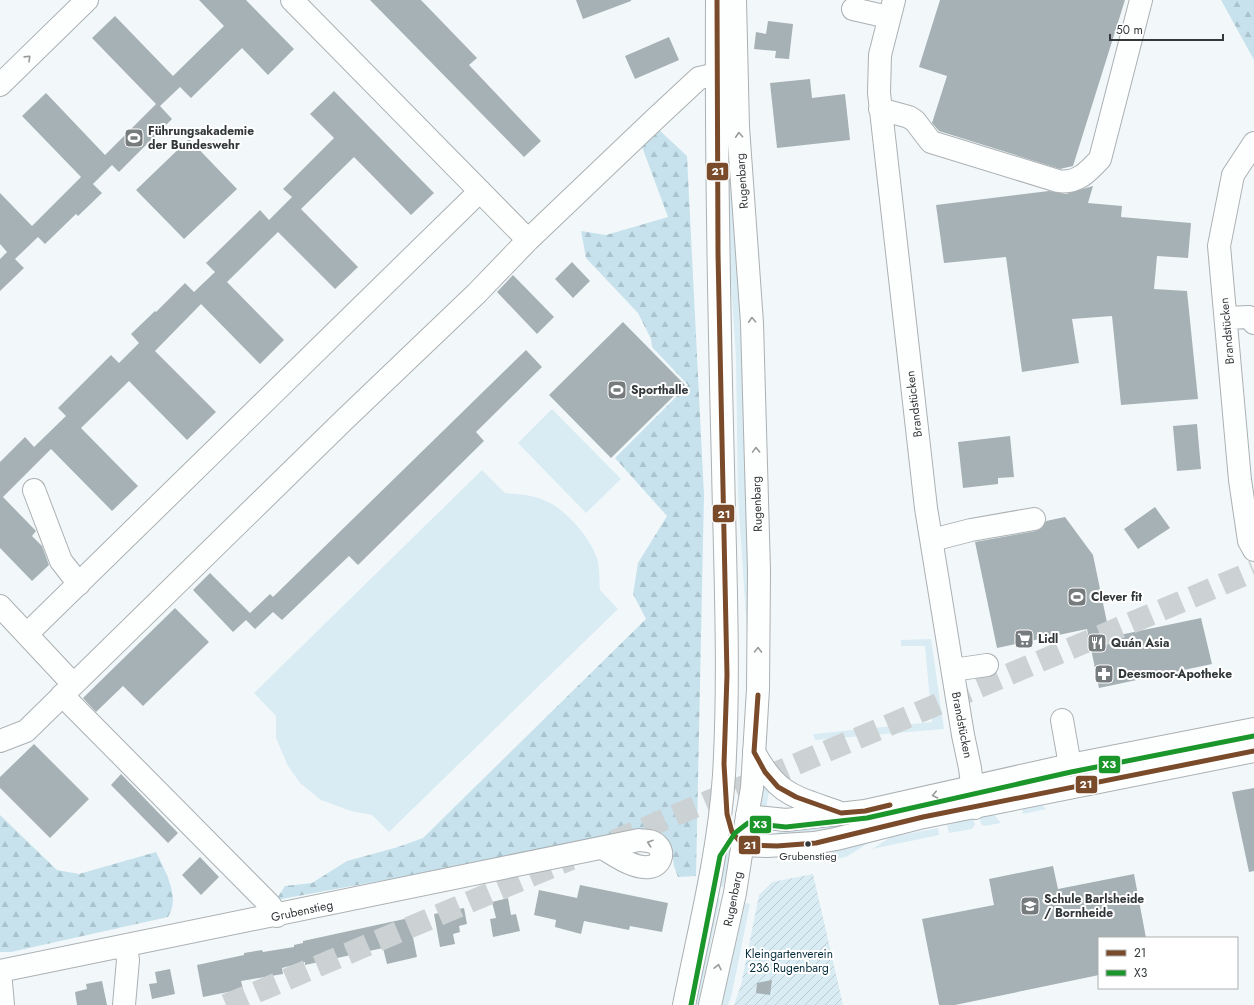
<svg xmlns="http://www.w3.org/2000/svg" width="1254" height="1005" viewBox="0 0 1254 1005" font-family="Jost,sans-serif">
	<style>
		.green { fill: #d9ebf3 }
		.forest { fill: url(#forest-firs) }
		.garden { fill: url(#garden-furrows) }
		.building { fill: #a6b1b5 }
		.lines { fill: none; stroke-linecap: round; stroke-linejoin: round }
		.minor-tunnel { stroke: #ccd2d4; stroke-width: 22; stroke-dasharray: 22 11; stroke-linecap: butt }
		.minor-casing { stroke: #abb0b2; stroke-width: 24 }
		.major-casing { stroke: #abb0b2; stroke-width: 24 }
		.minor { stroke: #fdfefe; stroke-width: 22 }
		.major { stroke: #fdfefe; stroke-width: 22 }
		.bus-1-casing { stroke: #fff; stroke-width: 8 }
		.bus-2-casing { stroke: #fff; stroke-width: 8 }
		.bus-1 { stroke: #7a4b2a; stroke-width: 5 }
		.bus-2 { stroke: #1a962b; stroke-width: 5 }
		.oneway { stroke: #989b9c }
		.bus-dot { fill: #33383a; stroke: #fff; stroke-width: 1.5 }
		.labels { text-anchor: middle; stroke-width: 4; stroke-linejoin: round; paint-order: stroke }
		.bus-label { font-size: 11px; fill: #33383a; stroke: #fff }
		.poi-label { font-size: 12px; font-weight: bold; fill: #33383a; stroke: #fff; text-anchor: start }
		.street-label { font-size: 12px; fill: #33383a; stroke: #fff }
		.park-label { font-size: 12px; fill: #062e3d; stroke: #fff }
		.line-badge { stroke: #fff; stroke-width: 1.5 }
		.badge-label { font-size: 11px; text-anchor: middle; font-weight: bold; fill: #fff }
	</style>
	<defs>
		<pattern id="forest-firs" width="22" height="20" patternUnits="userSpaceOnUse"><rect width="22" height="20" fill="#c7e2ed"/><path d="M5 1l3.5 6h-7zM16 11l3.5 6h-7z" fill="#abc3cc"/></pattern>
		<pattern id="garden-furrows" width="10" height="10" patternUnits="userSpaceOnUse"><rect width="10" height="10" fill="#d9ebf3"/><path d="M-1 1l2-2M0 10L10 0M9 11l2-2" fill="none" stroke="#bbcad1"/></pattern>
	</defs>
	<rect width="100%" height="100%" fill="#f2f8fa"/>
	<path class="green" d="M727,105L729,164L749,411L750,631L747,632L738,496L736,359L727,218Z
		M552,409L621,479L586,513L518,443Z
		M482,470L505,493C520,494 536,495 550,503C569,513 593,541 598,562C600,571 599,581 600,590L618,609L389,832L372,815L351,811L321,800L300,783L288,766L276,738V716L254,693Z
		M931,639L944,729L815,740L813,734L932,722L925,646H901V640Z
		M762,784L769,791L766,809H757Z
		M1038,800L1046,809L1023,814L1022,804Z
		M887,811L844,830L777,836L778,829H813L842,824Z
		M992,812L1001,823L984,826L981,824L979,815Z
		M973,818L975,825L972,829L949,833L947,825Z
		M938,828L939,835L872,849L891,837Z
		M875,839L846,857L832,860L831,851Z
		M730,846L732,847L723,887L715,885L725,852Z
		M714,898L720,899L698,1005H692Z
		M745,903L750,904L731,998L728,1005H722Z"/>
	<path class="forest" d="M1221,0H1254V60Z
		M657,128L687,156L704,495L696,876L678,877L674,866L671,846L652,831L276,900L285,886L312,883L347,861L398,847L423,838L646,619L633,594L638,563L667,516L615,458L688,385L652,347L651,339L638,313L586,258L581,231L606,235L668,217L641,144Z
		M0,815L57,870L79,874L156,852C165,871 181,897 168,917L11,952H0Z"/>
	<path class="garden" d="M813,874L843,1005H734L741,985L759,895L772,882Z"/>
	<path class="building" d="M199,0H246L294,49L268,75L242,48L191,98L180,87L160,106L172,119L119,172L112,165L93,184L102,193L78,216L76,214L45,244L38,237L15,259L24,268L0,291V259L7,252L0,244V193L32,226L81,177L22,116L46,93L105,155L156,104L92,38L115,16L173,76L224,26Z
		M370,0H421L477,58L469,65L541,141L524,157Z
		M576,0H631V1L583,19Z
		M940,0H1125L1073,166L1060,169L939,131L932,123L947,76L919,67Z
		M768,21L793,24L789,59L775,58L776,51L754,49L756,32L766,34Z
		M669,37L679,60L635,79L625,56Z
		M810,79L812,98L845,94L850,140L777,148L770,83Z
		M334,91L434,193L411,215L354,157L301,209L358,267L335,289L278,232L227,282L284,340L260,364L201,304L155,351L216,412L187,440L129,381L81,428L138,486L112,511L51,449L3,497L36,531L32,536L42,546L49,565L32,581L0,548V462L25,437L34,447L66,416L58,408L111,355L119,363L139,343L131,334L155,311L156,312L185,283L194,292L215,272L206,263L260,210L269,220L292,197L283,189L334,138L310,114Z
		M189,139L237,189L184,239L136,190Z
		M1093,186L1088,203L1122,206L1121,217L1191,223L1188,258L1157,256L1154,289L1187,291L1198,399L1121,405L1112,316L1072,319L1079,363L1022,372L1006,257L944,263L936,205L1049,191L1066,194Z
		M572,262L590,281L573,298L555,279Z
		M513,275L554,317L537,334L497,292Z
		M623,322L685,385L611,458L549,395Z
		M526,350L542,367L476,432L484,441L358,565L349,556L282,620L273,612L255,629L246,620L233,632L193,590L210,573L250,613L270,594L273,597Z
		M1197,424L1201,469L1177,471L1173,426Z
		M1010,436L1014,477L998,478V484L963,488L958,442Z
		M1155,507L1170,528L1138,549L1124,529Z
		M1065,517L1093,555L1110,637L1201,618L1212,664L1099,688L1087,629L997,648L975,542L1036,531L1042,528L1046,521Z
		M175,608L209,642L143,706L123,686L96,712L83,698Z
		M34,744L89,799L50,838L0,788V777Z
		M121,774L178,833L168,843L111,785Z
		M1254,788V871L1249,872L1232,792Z
		M200,857L219,877L201,895L182,875Z
		M1053,866L1058,889L1134,874L1146,938H1099V975L955,1005H939L922,919L994,905L989,879Z
		M580,885L668,903L662,932L630,926L629,930L584,921L581,934L555,927L556,920L534,915L539,890L577,898Z
		M508,898L511,915L516,914L520,931L493,937L490,919L496,918L492,902Z
		M464,908L467,924L459,926L460,932L453,934L455,944L440,947L434,914Z
		M409,918L417,957L387,964L383,948L305,965V962L282,968L283,974L241,981L243,989L203,997L197,965L244,955V953L262,950L263,952L294,947V945L303,943V941Z
		M170,969L175,994L152,999L149,984L157,983L155,972Z
		M772,980L770,995L756,993L757,983Z
		M102,981L107,1005H77L75,992L87,989L86,984Z"/>
	<g class="lines">
		<path class="minor-tunnel" d="M614,841L1254,571
			M226,1005L571,859"/>
		<defs>
			<path id="minor" d="M292,0L528,240
				M894,0L880,55L879,93L926,508L963,735L970,768L975,808
				M853,9L888,17
				M0,85L87,0
				M880,109L909,117L915,121L931,142L1058,181C1077,184 1088,172 1100,159L1141,0
				M1254,143L1233,175L1219,246L1240,480L1249,541L1254,550
				M1226,318L1249,317L1254,323
				M34,490L61,561L79,584
				M932,540L971,530L1034,519
				M0,606L73,684
				M27,634L480,191
				M953,670L987,665
				M62,695L270,905L277,916
				M1062,720L1070,765
				M0,741L26,731L343,421L477,293L528,240L655,119L699,78L717,74
				M754,752C778,796 794,796 838,812
				M747,816L786,820L865,811L1070,765L1254,729
				M743,845L767,846L814,843L836,839L919,818L1254,751
				M0,971L639,840C645,841 652,840 657,845C665,852 661,866 649,867C634,869 616,856 604,849
				M0,971L3,1005
				M124,1005L128,960L126,946"/>
			<path id="major" d="M684,1005C699,930 719,852 724,775C730,673 725,569 723,466C719,311 716,156 717,0
				M710,1005L735,893L747,816L752,788L758,689L759,571L752,323L738,127L735,0"/>
		</defs>
		<use href="#minor" class="minor-casing"/>
		<use href="#major" class="major-casing"/>
		<use href="#minor" class="minor"/>
		<use href="#major" class="major"/>
		<defs>
			<path id="bus-1" d="M717,0L718,253L727,675L724,764L727,814L732,832L741,843L747,845L777,846L816,843L923,817L1254,751
				M758,695L754,752L765,772L778,787L796,797L841,813L865,811L890,805"/>
			<path id="bus-2" d="M691,1005L720,856L735,833L748,823L786,827L867,818L1071,772L1254,736"/>
		</defs>
		<use href="#bus-1" class="bus-1-casing"/>
		<use href="#bus-2" class="bus-2-casing"/>
		<use href="#bus-1" class="bus-1"/>
		<use href="#bus-2" class="bus-2"/>
	</g>
	<defs><path id="oneway-chevron" d="M-2-3.5L2.5 0L-2 3.5" fill="none" stroke-width="1.6" stroke-linecap="round" stroke-linejoin="round"/></defs>
	<g class="oneway">
		<use href="#oneway-chevron" transform="translate(28 58) rotate(-44)"/>
		<use href="#oneway-chevron" transform="translate(739 135) rotate(-94)"/>
		<use href="#oneway-chevron" transform="translate(752 320) rotate(-93)"/>
		<use href="#oneway-chevron" transform="translate(756 450) rotate(-92)"/>
		<use href="#oneway-chevron" transform="translate(758 650) rotate(-89)"/>
		<use href="#oneway-chevron" transform="translate(935 795) rotate(168)"/>
		<use href="#oneway-chevron" transform="translate(650 843) rotate(-162)"/>
		<use href="#oneway-chevron" transform="translate(718 967) rotate(-77)"/>
	</g>
	<defs>
		<symbol id="stadium-square" viewBox="-11 -11 22 22"><rect x="-9" y="-9" width="18" height="18" rx="4" fill="#767b7d" stroke="#fff"/><path d="M0-5a6.5 5 0 1 0 0 10a6.5 5 0 1 0 0-10ZM-3.5-1.8h7v3.6h-7Z" fill="#fff"/></symbol>
		<symbol id="supermarket-square" viewBox="-11 -11 22 22"><rect x="-9" y="-9" width="18" height="18" rx="4" fill="#767b7d" stroke="#fff"/><path d="M-6-5.5h2.5l.6 2H6L4.5 2H-2.5L-4.4-4H-6ZM-1.5 3.2a1.3 1.3 0 1 0 .1 0ZM3 3.2a1.3 1.3 0 1 0 .1 0Z" fill="#fff"/></symbol>
		<symbol id="restaurant-square" viewBox="-11 -11 22 22"><rect x="-9" y="-9" width="18" height="18" rx="4" fill="#767b7d" stroke="#fff"/><path d="M-5-6h1v4h1v-4h1v4h1v-4h1v5L-1.5 .5V6h-2V.5L-5-1ZM5-6V6H3V1.5H1.5Q1.5-4 5-6Z" fill="#fff"/></symbol>
		<symbol id="pharmacy-square" viewBox="-11 -11 22 22"><rect x="-9" y="-9" width="18" height="18" rx="4" fill="#767b7d" stroke="#fff"/><path d="M-2-6h4v4h4v4h-4v4h-4v-4h-4v-4h4Z" fill="#fff"/></symbol>
		<symbol id="school-square" viewBox="-11 -11 22 22"><rect x="-9" y="-9" width="18" height="18" rx="4" fill="#767b7d" stroke="#fff"/><path d="M0-5L7-2L0 1L-7-2ZM-4 1L0 2.5L4 1V4Q0 6-4 4Z" fill="#fff"/></symbol>
	</defs>
	<g fill-rule="evenodd">
		<use href="#stadium-square" x="123" y="127" width="22" height="22"/>
		<use href="#stadium-square" x="606" y="379" width="22" height="22"/>
		<use href="#stadium-square" x="1066" y="586" width="22" height="22"/>
		<use href="#supermarket-square" x="1013" y="628" width="22" height="22"/>
		<use href="#restaurant-square" x="1086" y="632" width="22" height="22"/>
		<use href="#pharmacy-square" x="1093" y="663" width="22" height="22"/>
		<use href="#school-square" x="1019" y="895" width="22" height="22"/>
	</g>
	<circle class="bus-dot" cx="808" cy="844" r="3.5"/>
	<g class="labels">
		<g class="bus-label">
			<text x="808" y="860">Grubenstieg</text>
		</g>
		<g class="poi-label">
			<text x="148" y="135">Führungsakademie<tspan x="148" dy="14">der Bundeswehr</tspan></text>
			<text x="631" y="394">Sporthalle</text>
			<text x="1091" y="601">Clever fit</text>
			<text x="1038" y="643">Lidl</text>
			<text x="1111" y="647">Quán Asia</text>
			<text x="1118" y="678">Deesmoor-Apotheke</text>
			<text x="1044" y="903">Schule Barlsheide<tspan x="1044" dy="14">/ Bornheide</tspan></text>
		</g>
		<g class="street-label">
			<text transform="translate(742 181) rotate(-94)" y="4">Rugenbarg</text>
			<text transform="translate(1227 331) rotate(-95)" y="4">Brandstücken</text>
			<text transform="translate(914 404) rotate(-97)" y="4">Brandstücken</text>
			<text transform="translate(757 504) rotate(-92)" y="4">Rugenbarg</text>
			<text transform="translate(962 725) rotate(79)" y="4">Brandstücken</text>
			<text transform="translate(733 899) rotate(-79)" y="4">Rugenbarg</text>
			<text transform="translate(302 911) rotate(-12)" y="4">Grubenstieg</text>
		</g>
		<g class="park-label">
			<text x="789" y="958">Kleingartenverein<tspan x="789" dy="14">236 Rugenbarg</tspan></text>
		</g>
	</g>
	<g class="line-badge">
		<rect x="706" y="162" width="23" height="19" rx="4" fill="#7a4b2a"/>
		<rect x="712" y="504" width="23" height="19" rx="4" fill="#7a4b2a"/>
		<rect x="1098" y="755" width="23" height="19" rx="4" fill="#1a962b"/>
		<rect x="1075" y="775" width="23" height="19" rx="4" fill="#7a4b2a"/>
		<rect x="749" y="815" width="23" height="19" rx="4" fill="#1a962b"/>
		<rect x="738" y="835" width="23" height="20" rx="4" fill="#7a4b2a"/>
	</g>
	<g class="badge-label">
		<text x="718" y="175">21</text>
		<text x="724" y="518">21</text>
		<text x="1109" y="768">X3</text>
		<text x="1086" y="788">21</text>
		<text x="760" y="828">X3</text>
		<text x="750" y="849">21</text>
	</g>
	<rect x="1098" y="937" width="140" height="52" fill="#ffffff" stroke="#adafb0"/>
	<rect x="1106" y="950" width="20" height="6" fill="#7a4b2a" stroke="#adafb0"/>
	<text x="1134" y="957" font-size="12" fill="#33383a">21</text>
	<rect x="1106" y="970" width="20" height="6" fill="#1a962b" stroke="#adafb0"/>
	<text x="1134" y="977" font-size="12" fill="#33383a">X3</text>
	<path d="M1110 34v6h113v-6" fill="none" stroke="#33383a" stroke-width="2"/>
	<text x="1116" y="34" font-size="12" fill="#33383a" stroke="#ffffff" stroke-width="3" paint-order="stroke">50 m</text>
</svg>
